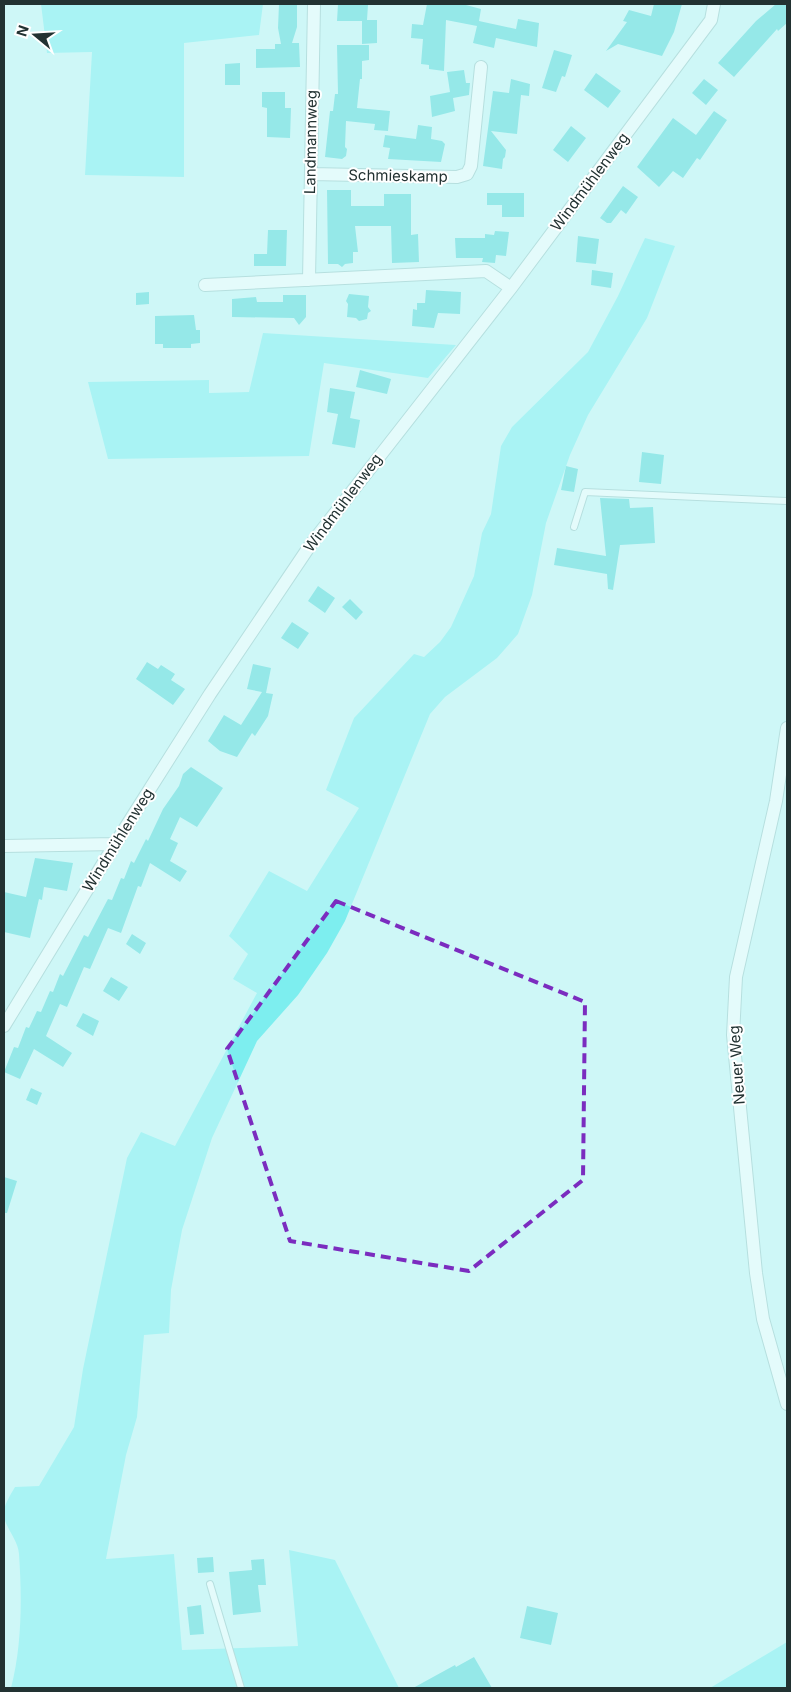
<svg xmlns="http://www.w3.org/2000/svg" width="791" height="1692" viewBox="0 0 791 1692" font-family="Inter,sans-serif">
	<style>
		.green { fill: #7deeef }
		.building { fill: #51d5d6 }
		.lines { fill: none; stroke-linecap: round; stroke-linejoin: round }
		.service-casing { stroke: #9ac2c1; stroke-width: 8 }
		.minor-casing { stroke: #9ac2c1; stroke-width: 14 }
		.service { stroke: #fff; stroke-width: 6 }
		.minor { stroke: #fff; stroke-width: 12 }
		.marked { fill: none; stroke: #7b2cbf; stroke-width: 4; stroke-dasharray: 10 6; stroke-linejoin: round }
		.labels { text-anchor: middle; stroke-width: 4; stroke-linejoin: round; paint-order: stroke }
		.street-label { font-size: 15px; fill: #223232; stroke: #fff }
	</style>
	<rect width="100%" height="100%" fill="#cef7f7"/>
	<path class="green" d="M41,4H263L259,35L184,43V177L85,175L92,52L47,53Z
		M645,238L675,246L647,318L588,415L570,455L546,523L532,595L518,634L497,658L445,697L430,714L345,921L327,953L298,995L257,1041L212,1138L182,1230L171,1290L169,1333L144,1335L137,1417L126,1455L106,1559L174,1554L182,1650L298,1646L289,1550L335,1560L399,1688H11C22,1646 22,1598 19,1554C18,1538 2,1525 4,1511C5,1503 11,1494 15,1487L39,1486L74,1427L83,1369L127,1158L141,1132L175,1146L257,993L233,979L248,954L229,936L269,871L307,891L359,808L326,790L354,718L414,654L424,657L440,642L451,627L474,576L482,533L491,514L501,446L512,427L588,352L618,296Z
		M263,333L456,345L428,378L324,363L309,456L108,459L88,382L209,380V393L249,392Z
		M787,1642V1688H709H710Z"/>
	<path class="building" d="M279,4H297V27L292,43H299L300,67L256,68V49H275V44H281L278,28Z
		M338,4L368,5L367,20H377V43L362,44V21H337Z
		M427,4L466,5L481,9L479,21L516,29L518,19L539,23L537,47L496,38L494,48L473,43L477,26L446,20L444,71L429,69V65L421,64L423,39L411,38L412,24L423,25Z
		M654,4H682L674,32L662,56L618,44L606,51L627,22L623,21L629,10L651,16Z
		M776,4H787V23L778,31L777,29L734,77L718,63L756,21Z
		M337,45H369V60L362,61V79H360L357,108L390,111L388,131L374,130L375,124L346,121L345,147L347,149L346,156L342,159L325,157L330,111H333L335,94H338Z
		M554,50L572,55L565,77L562,76L556,92L542,88Z
		M240,63V85H225V64Z
		M464,70L466,83H470L469,95L453,98L455,111L432,117L430,96L450,92L447,72Z
		M596,73L621,91L608,108L584,90Z
		M511,79L530,84L529,96L521,95L517,134L491,131L506,150L505,157L503,159L502,169L483,166L493,91L509,93Z
		M704,79L718,90L706,105L692,93Z
		M262,92H285V108H291L290,138L267,137V108L262,107Z
		M714,111L727,120L700,160L697,158L683,178L673,171L659,187L637,167L673,118L696,135Z
		M418,125L432,127L431,139L442,141L445,144L441,162L388,159L390,148L383,147L385,135L416,139Z
		M571,126L586,138L568,162L553,150Z
		M623,186L638,197L626,214L621,210L611,223H607L600,218Z
		M327,190H351V206H384V194H411V235L418,234L419,262L392,263L391,226H355L358,252H353V263L345,264L342,267L338,264H328Z
		M487,193H524V217H502V205H487Z
		M268,230H287L286,266H254V254H267Z
		M495,231L509,232L506,256L496,255L495,263L482,262L483,258H456L455,238H485V234L494,235Z
		M578,236L599,239L596,264L576,262Z
		M592,270L613,273L611,288L591,285Z
		M426,290L461,292L460,314L438,313L434,328L412,326L413,309L417,310V303H425Z
		M149,292V304L136,305V293Z
		M349,294L369,296L368,307L371,311L368,313L367,319L359,321L356,318L347,317L348,304L346,301Z
		M283,295H306V317L299,325L294,318L232,317V299L256,297L257,302H283Z
		M194,315L196,330H200V343L191,344V348H163V344H155V316Z
		M360,370L391,379L387,394L356,387Z
		M330,388L355,392L350,418L360,420L355,448L332,444L338,414L327,412Z
		M642,452L664,455L661,484L639,482Z
		M566,466L578,469L574,492L561,490Z
		M600,498L629,499L630,508L653,507L655,543L620,545L613,590L608,589L607,574L554,565L557,548L606,556Z
		M318,586L335,598L325,613L308,601Z
		M350,599L363,612L356,620L342,607Z
		M292,622L309,633L298,649L281,638Z
		M147,662L158,669L161,665L175,674L171,680L185,689L173,705L136,679Z
		M253,664L271,668L266,693L273,694L268,716L255,736L252,733L237,757L220,751L208,741L224,715L241,725L262,692L247,689Z
		M191,767L223,788L197,827L180,817L170,839L178,843L170,861L187,871L180,882L150,863L141,887L138,886L121,933L108,928L90,969L84,967L67,1007L60,1004L46,1036L72,1053L63,1067L34,1049L20,1079L4,1072L14,1047L18,1048L26,1027L29,1028L37,1011L41,1012L50,991L53,992L60,974L63,976L84,935L88,937L108,899L112,900L121,878L124,879L131,861L134,863L146,839L148,841L163,809L179,786L183,774Z
		M35,858L73,863L67,891L44,887L42,900L39,899L30,938L4,932V892L26,897Z
		M132,934L146,943L140,954L126,944Z
		M111,977L128,987L119,1001L103,991Z
		M83,1013L99,1021L93,1036L76,1026Z
		M31,1088L42,1093L37,1105L26,1100Z
		M4,1177L17,1181L7,1213H4Z
		M213,1557L214,1572L198,1573L197,1558Z
		M264,1559L266,1585H258L261,1612L233,1615L229,1572L252,1570L251,1560Z
		M201,1605L204,1634L190,1635L187,1607Z
		M527,1606L558,1613L551,1645L520,1638Z
		M474,1657L492,1688H413L455,1665L456,1667Z"/>
	<g class="lines">
		<defs>
			<path id="service" d="M574,527L585,492L787,501
				M210,1584L241,1688"/>
			<path id="minor" d="M311,174L457,177L467,174L471,166L481,67
				M309,280L314,4
				M205,285L486,271L511,288
				M787,728L776,801L736,977L733,1035L756,1273L763,1319L787,1404
				M4,846L115,844
				M4,1026L115,844L210,694L311,544L511,288L711,20L714,4"/>
		</defs>
		<use href="#service" class="service-casing"/>
		<use href="#minor" class="minor-casing"/>
		<use href="#service" class="service"/>
		<use href="#minor" class="minor"/>
	</g>
	<path d="M0 0H791V1692H0ZM336,901L585,1002L583,1180L469,1271L290,1241L227,1049Z" fill="#cef7f7" fill-opacity=".55" fill-rule="evenodd"/>
	<path class="marked" d="M336,901L585,1002L583,1180L469,1271L290,1241L227,1049Z"/>
	<g class="labels">
		<g class="street-label">
			<text transform="translate(311 142) rotate(-89)" y="5">Landmannweg</text>
			<text transform="translate(398 176) rotate(1)" y="5">Schmieskamp</text>
			<text transform="translate(590 182) rotate(-53)" y="5">Windmühlenweg</text>
			<text transform="translate(343 503) rotate(-53)" y="5">Windmühlenweg</text>
			<text transform="translate(118 840) rotate(-58)" y="5">Windmühlenweg</text>
			<text transform="translate(737 1065) rotate(-94)" y="5">Neuer Weg</text>
		</g>
	</g>
	<rect width="791" height="1692" fill="none" stroke="#223232" stroke-width="10"/>
	<g transform="translate(35 35) rotate(288)" stroke="#ffffff" stroke-width="4" paint-order="stroke">
	<path d="M0-4L9 19L0 12L-9 19Z" fill="#223232"/>
	<text y="-8" font-size="14" font-weight="bold" text-anchor="middle" fill="#223232">N</text>
	</g>
</svg>
